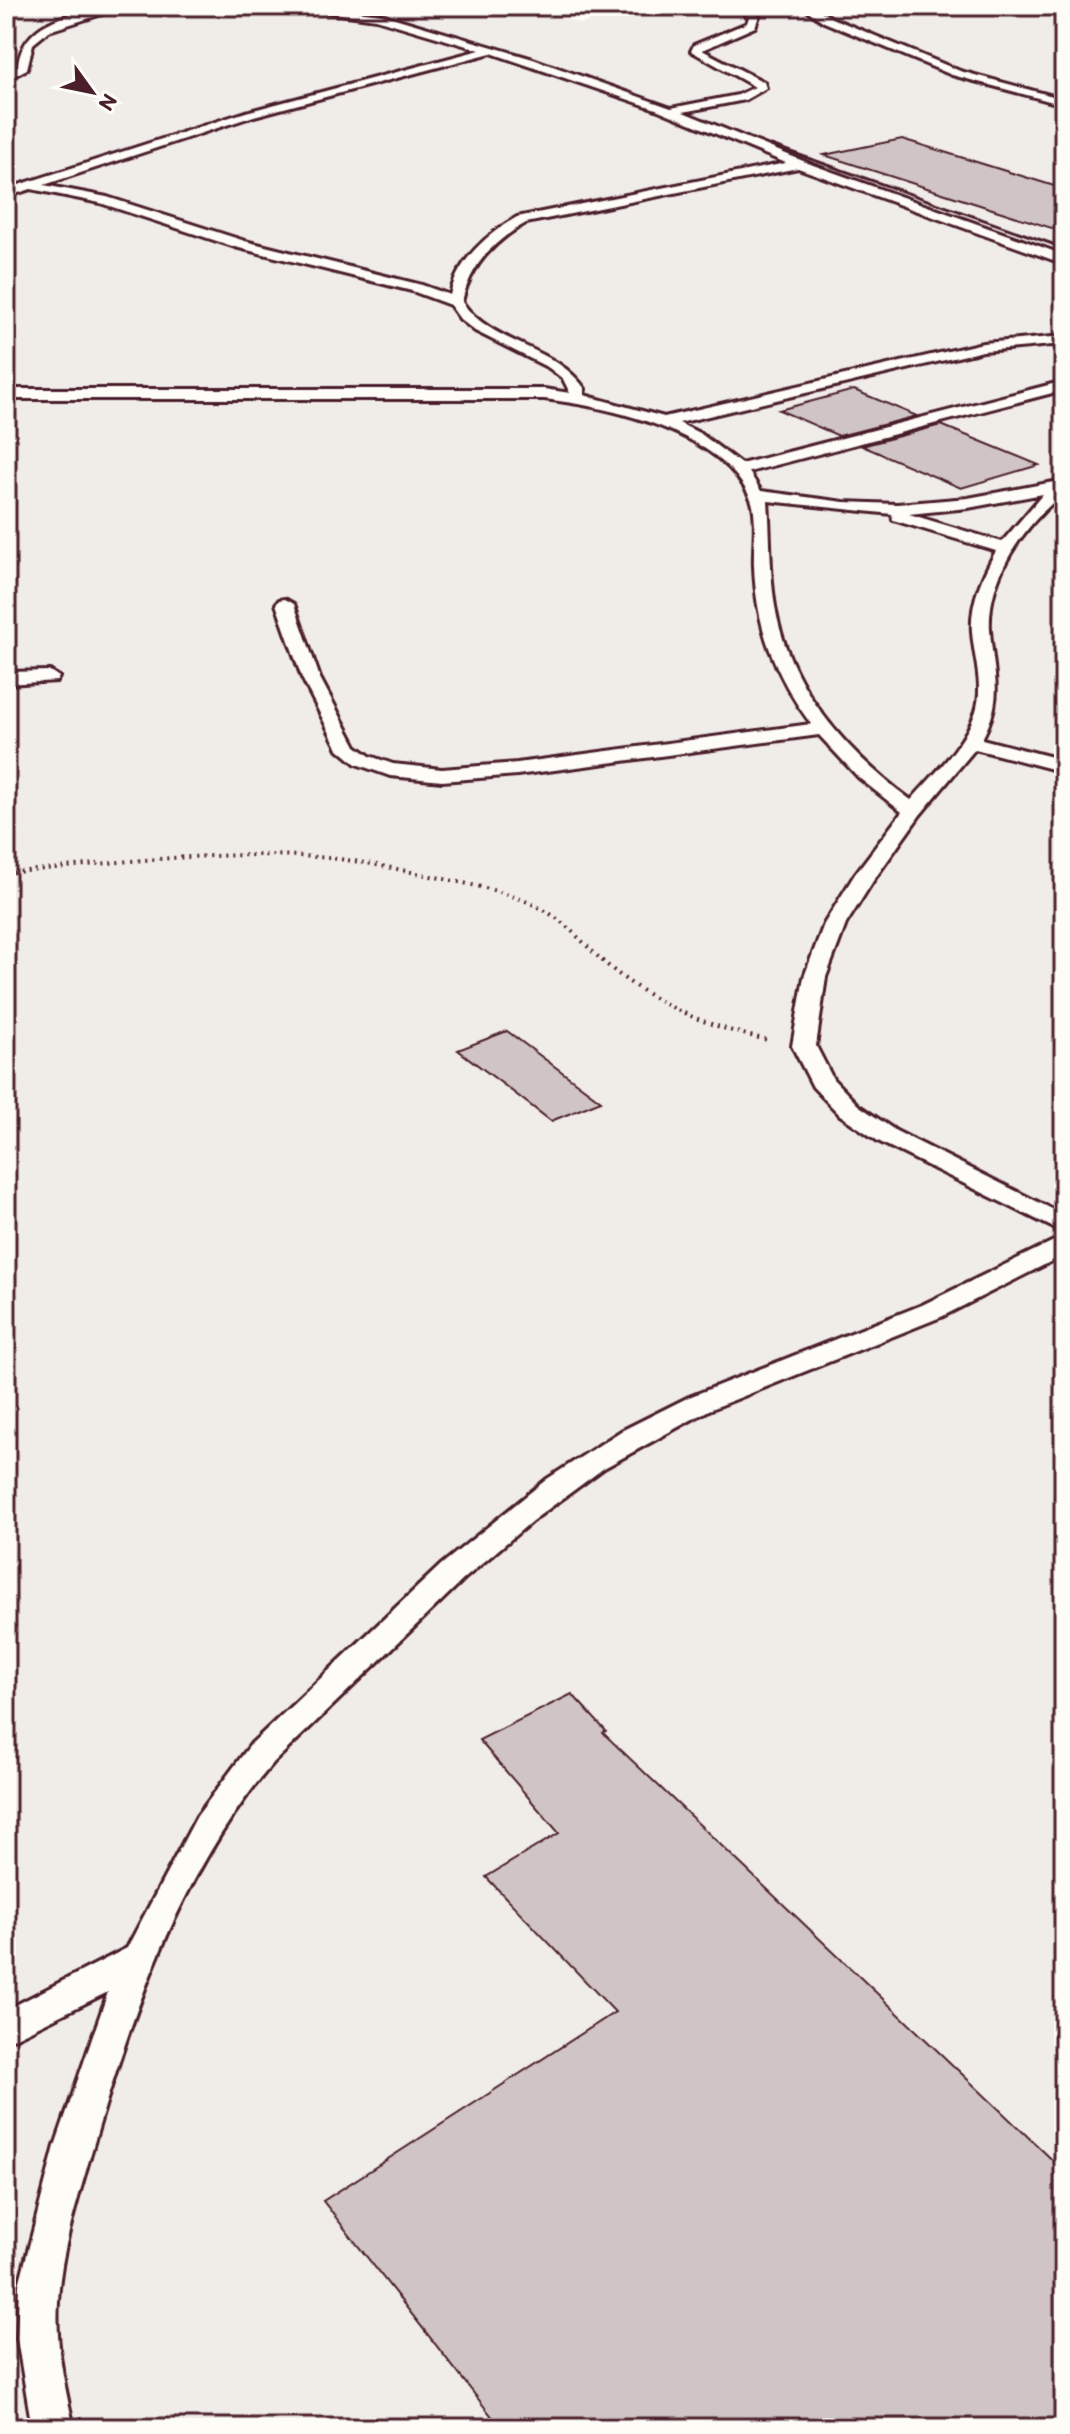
<svg xmlns="http://www.w3.org/2000/svg" width="1070" height="2434" viewBox="0 0 1070 2434" font-family="Itim,sans-serif">
	<style>
		.built { fill: #f0ece8 }
		.building { fill: #d0c5c4; stroke: #4a1f2b; stroke-width: 2 }
		.lines { fill: none; stroke-linecap: round; stroke-linejoin: round }
		.lane-casing { stroke: #4a1f2b; stroke-width: 6 }
		.path { stroke: #4a1f2b; stroke-width: 4; stroke-dasharray: 2 5; stroke-linecap: butt }
		.lane { fill: #fdfcf7; fill-rule: evenodd }
		.rail { stroke: #4a1f2b; stroke-width: 3 }
	</style>
	<rect width="100%" height="100%" fill="#fdfcf7"/>
	<filter id="ink" filterUnits="userSpaceOnUse"><feTurbulence type="fractalNoise" baseFrequency=".0125" numOctaves="2"/><feDisplacementMap in="SourceGraphic" scale="16" xChannelSelector="R" yChannelSelector="G"/><feConvolveMatrix kernelMatrix="1 2 1 2 8 2 1 2 1" color-interpolation-filters="sRGB"/></filter>
	<g filter="url(#ink)">
		<path class="built" d="M6,6H522L581,24L631,6H1064V2428H6Z"/>
		<path class="building" d="M902,139L1064,189V232L824,155Z
			M854,390L917,416L839,436L779,410Z
			M941,425L1039,465L961,488L862,446Z
			M507,1031L601,1101L551,1121L458,1050Z
			M572,1694L606,1731L603,1733L1064,2171V2428H501L323,2201L615,2012L486,1877L559,1833L479,1740Z"/>
		<g class="lines">
			<defs>
				<path id="lane" d="M107,6H127L49,31L33,44L27,69L6,80V72L18,66C23,21 70,14 107,6Z
					M283,6H315L381,14L533,59L671,108L738,95L755,87L691,51L694,45L747,23L749,17L733,6H745L759,16L755,27L702,50L764,82L766,88L745,100L683,112L813,165L1064,255V264L798,168L526,223C494,241 470,265 462,302C493,346 555,345 585,389L584,395L664,417L983,343L1064,336V344L983,351L679,423L701,434L741,464L1064,381V390L749,472L761,491L844,502L897,504L968,498L1064,480V493C1024,525 987,576 990,630C993,675 1005,696 982,739L1064,760V772L975,749L920,815L873,881L846,924L826,977L816,1046L833,1079L858,1105L896,1131L1064,1215V1233L878,1141L840,1115L813,1087L792,1046L804,977L824,924L855,874L902,812L859,778L819,735L517,775L442,781L390,776L356,764L338,749L302,678L276,604L279,600L285,599L294,604L320,678L356,746L370,756L393,764L442,769L517,763L811,724C775,675 756,627 754,566C753,547 758,517 751,499C721,431 610,407 544,399H6V389H544L570,393L563,379L549,368L475,331L460,319L450,305L412,291L235,247L100,203L31,189L6,197V189L246,112L480,50L376,19ZM491,53L656,109L786,163L517,217C487,234 458,260 450,295L422,285L245,241L107,197L44,185L254,116ZM1043,494L1002,542L909,514L968,508ZM768,501L892,514L893,520L996,551C982,576 970,603 972,632C974,659 984,685 976,711C964,746 935,773 911,800C850,755 794,694 777,617C769,580 771,540 768,501Z
					M801,6H813L832,18L960,71L1064,99V105L952,75L824,22Z
					M50,671L59,677L57,681L6,684V672Z
					M1064,1236V1255L941,1317L709,1410L604,1468L532,1521L464,1579L274,1762C178,1873 129,2021 89,2160C76,2206 60,2254 58,2302C55,2345 65,2387 74,2428H32L17,2339L19,2285L55,2146L108,1992L6,2042V2010L127,1948L197,1816L251,1744L442,1564L547,1479L621,1431L689,1397L922,1305Z"/>
			</defs>
			<use href="#lane" class="lane-casing"/>
			<path class="path" d="M6,873C107,863 227,849 328,858C364,861 400,870 436,877C471,885 508,891 540,908C566,921 584,945 605,963C652,1004 708,1027 768,1040"/>
			<use href="#lane" class="lane"/>
			<path class="rail" d="M771,145L1064,248"/>
		</g>
	</g>
	<rect width="1070" height="2434" fill="none" stroke="#fdfcf7" stroke-width="32"/>
	<rect x="16" y="16" width="1038" height="2402" fill="none" stroke="#4a1f2b" stroke-width="3" filter="url(#ink)"/>
	<g transform="translate(92 92) rotate(123)" stroke="#fdfcf7" stroke-width="6" paint-order="stroke">
	<path d="M0-6L14 30L0 20L-14 30Z" fill="#4a1f2b"/>
	<text y="-12" font-size="22" font-weight="bold" text-anchor="middle" fill="#4a1f2b">N</text>
	</g>
</svg>
